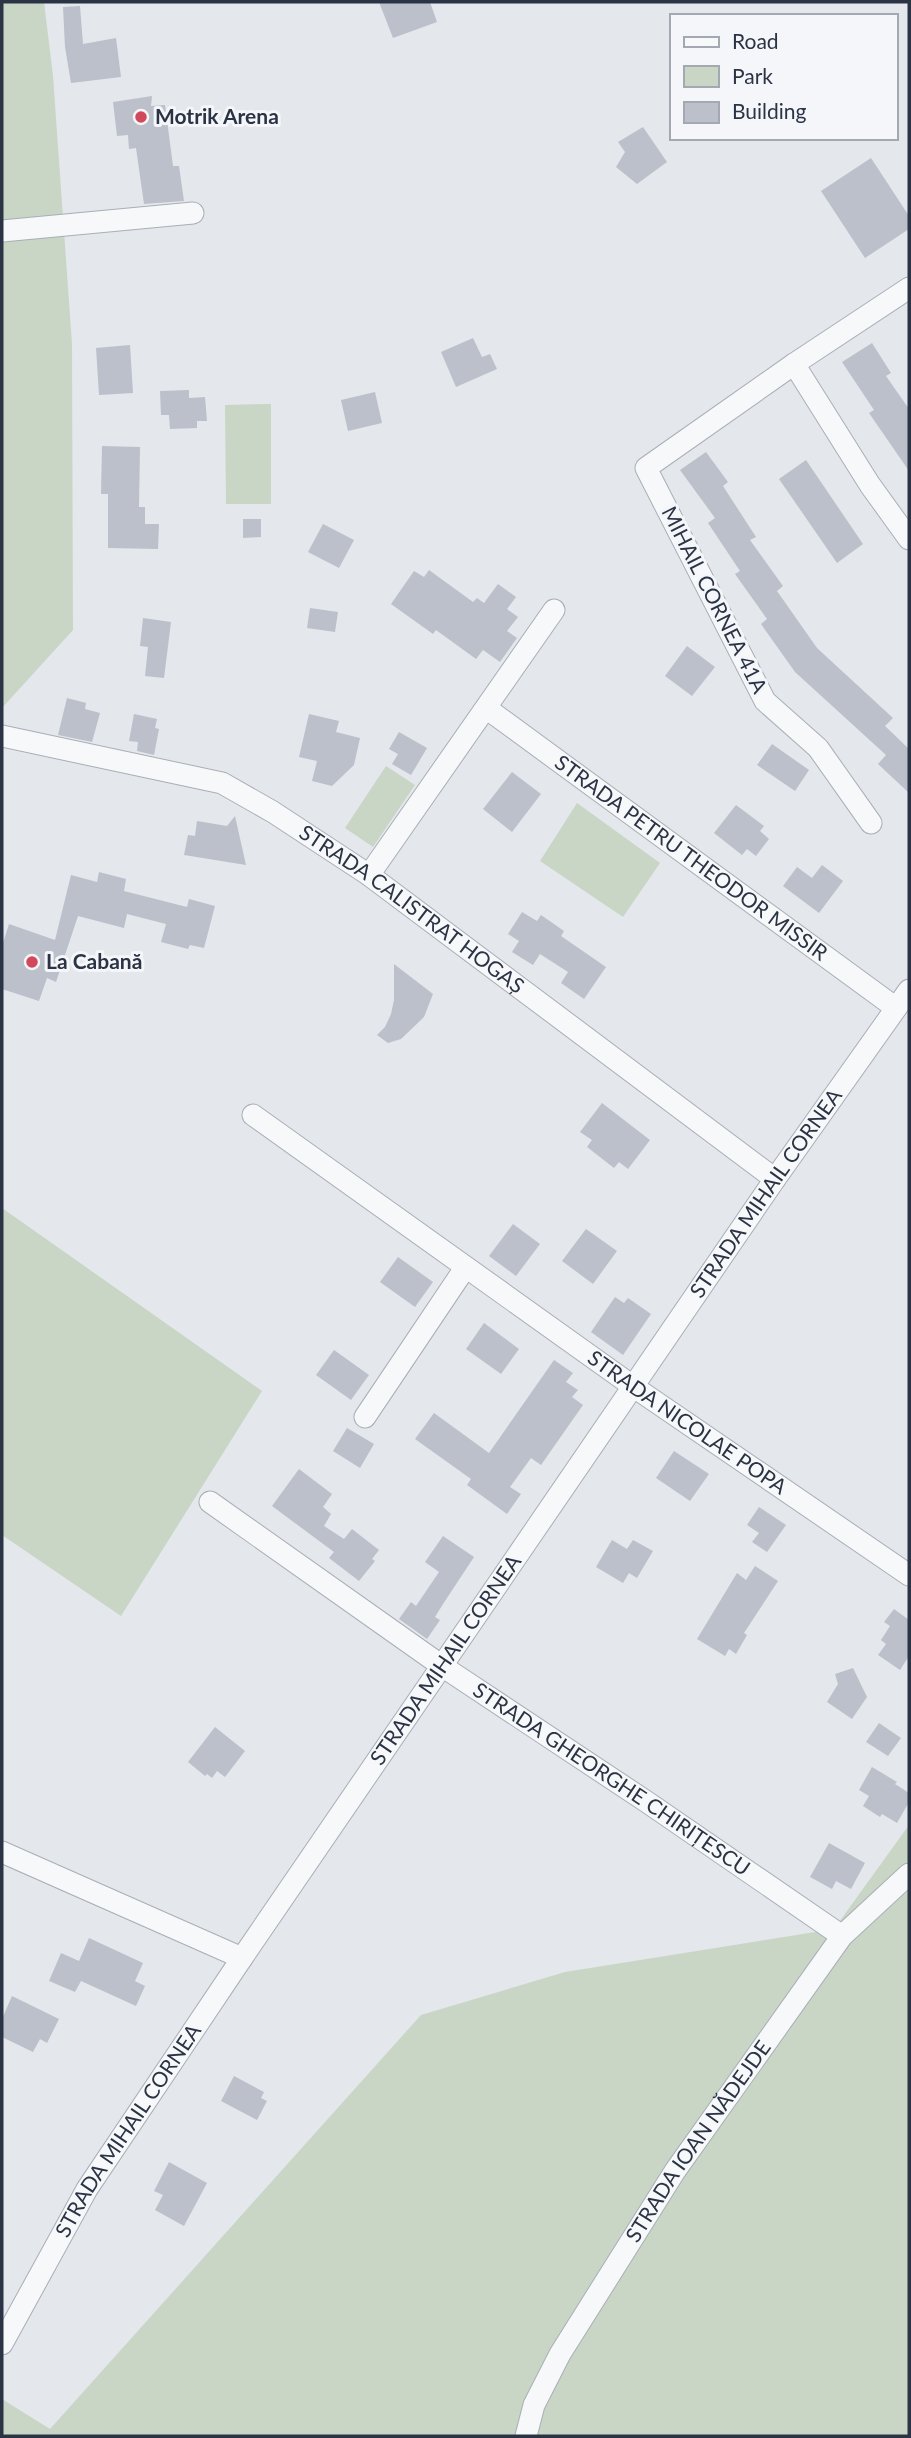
<svg xmlns="http://www.w3.org/2000/svg" width="911" height="2438" viewBox="0 0 911 2438" font-family="Lato,sans-serif">
	<style>
		.green { fill: #c9d6c5 }
		.building { fill: #bbc0ca }
		.lines { fill: none; stroke-linecap: round; stroke-linejoin: round }
		.street-casing { stroke: #a9aeb7; stroke-width: 23 }
		.street { stroke: #f7f8fa; stroke-width: 21 }
		.poi-dot { fill: #d1495b; stroke: #f4f6f9; stroke-width: 2.5 }
		.labels { text-anchor: middle; stroke-width: 6; stroke-linejoin: round; paint-order: stroke }
		.poi-label { font-size: 21px; font-weight: bold; fill: #2b3445; stroke: #f4f6f9; text-anchor: start }
		.street-label { font-size: 21px; fill: #2b3445; stroke: #f4f6f9 }
	</style>
	<rect width="100%" height="100%" fill="#e4e7ec"/>
	<path class="green" d="M2,2H44L53,76L72,344L73,630L2,708Z
		M271,404V504H226L225,405Z
		M386,766L415,785L373,847L345,828Z
		M577,803L660,863L623,917L540,861Z
		M2,1208L262,1391L121,1616L2,1535Z
		M909,1825V2436H2V2399L50,2429L421,2015L565,1972L834,1929Z"/>
	<path class="building" d="M379,2H430L437,22L393,38Z
		M80,6L83,44L116,38L121,77L71,83L65,47L63,7Z
		M152,96L151,106L165,105L173,166H179L184,201L144,204L136,148L129,149L128,135L117,136L113,102Z
		M643,127L667,162L637,184L616,167L625,152L618,142Z
		M871,158L909,216V229L865,258L821,191Z
		M473,338L482,357L490,354L497,369L456,387L441,352Z
		M872,343L891,373L886,376L909,409V471L869,413L874,410L842,362Z
		M130,345L133,393L99,395L96,348Z
		M189,390V398L205,397L207,421H197V428L170,429L169,415H161L160,391Z
		M375,392L382,423L348,431L341,400Z
		M102,446L140,447L139,507H145V524H159L158,549L108,548V494H101Z
		M706,452L728,482L723,486L756,537L750,540L783,586L777,591L817,648L893,718L885,726L909,749V793L878,764L886,755L795,672L761,624L767,619L735,574L740,571L708,523L715,518L680,470Z
		M806,460L863,544L837,563L779,479Z
		M243,519H261V537L243,538Z
		M323,524L354,540L339,568L308,552Z
		M429,570L473,602L477,598L484,603L498,584L516,597L507,609L518,617L507,631L517,638L500,662L483,650L476,659L436,630L433,634L391,604L414,571L424,577Z
		M310,608L338,612L335,632L307,628Z
		M143,618L171,622L164,678L145,676L148,647L140,646Z
		M687,646L715,667L692,696L665,676Z
		M67,698L86,703L85,709L100,713L92,742L58,735Z
		M134,714L157,719L155,728L159,729L154,755L137,751L138,742L129,741Z
		M309,714L339,721L336,732L360,738L354,765L332,786L312,781L317,761L299,757Z
		M399,732L427,748L411,775L392,764L398,754L389,749Z
		M772,744L809,770L795,791L757,765Z
		M512,772L541,794L512,832L483,809Z
		M736,805L764,826L760,831L769,839L756,856L747,849L742,855L714,833Z
		M235,816L246,865L184,855L188,835L195,836L197,821L227,826Z
		M822,865L843,881L819,913L783,886L797,867L812,878Z
		M99,872L126,879L124,891L187,907L189,899L215,906L204,948L190,945L188,949L161,942L166,924L127,914L124,928L78,916L56,982L47,978L39,1001L2,989V946L9,924L55,940L71,875L97,882Z
		M522,912L537,921L541,915L564,931L561,936L606,967L584,999L561,983L568,972L540,954L533,965L512,952L519,941L508,934Z
		M394,964L433,994L424,1017L401,1039L388,1043L377,1035L385,1027L391,1014L394,1000Z
		M602,1103L650,1140L628,1169L619,1162L614,1168L587,1147L592,1140L580,1132Z
		M513,1224L540,1244L516,1276L489,1256Z
		M586,1229L617,1251L593,1284L562,1261Z
		M398,1257L433,1282L415,1307L380,1282Z
		M615,1297L624,1303L628,1298L651,1314L623,1355L591,1332Z
		M484,1323L519,1349L501,1374L466,1349Z
		M334,1350L369,1375L351,1400L316,1375Z
		M554,1360L573,1373L566,1382L578,1390L572,1397L583,1405L541,1465L531,1458L510,1487L521,1494L507,1514L467,1485L471,1479L415,1439L434,1413L489,1453Z
		M347,1428L374,1444L360,1468L333,1451Z
		M674,1451L709,1474L690,1501L656,1478Z
		M299,1469L332,1494L323,1507L331,1514L324,1526L344,1539L352,1529L379,1550L372,1559L375,1561L359,1581L329,1558L334,1552L272,1506Z
		M759,1507L786,1525L767,1552L752,1542L759,1533L747,1525Z
		M443,1536L474,1557L443,1604L435,1617L440,1620L427,1639L399,1619L411,1602L416,1606L439,1572L425,1562Z
		M612,1540L627,1549L633,1540L653,1551L637,1578L629,1573L623,1583L596,1567Z
		M755,1566L778,1581L744,1633L747,1635L736,1654L729,1649L725,1656L697,1639L737,1573L746,1580Z
		M894,1609L909,1620V1656L900,1670L878,1655L886,1644L881,1640L890,1626L884,1622Z
		M853,1668L867,1697L852,1719L827,1702L838,1684L835,1674Z
		M879,1723L901,1738L888,1756L866,1742Z
		M215,1727L245,1751L225,1777L217,1771L212,1778L207,1774L205,1776L188,1762Z
		M872,1767L897,1782L895,1784L909,1793V1802L897,1823L882,1814L880,1817L863,1806L869,1796L859,1790Z
		M829,1843L865,1863L851,1889L836,1881L832,1889L810,1877Z
		M89,1938L143,1963L135,1981L145,1986L136,2006L81,1981L75,1992L49,1981L61,1953L79,1961Z
		M12,1996L59,2019L47,2043L40,2039L33,2052L2,2037V2019Z
		M234,2076L264,2092L261,2098L267,2101L257,2120L221,2101Z
		M169,2162L207,2183L184,2226L155,2210L163,2195L154,2191Z"/>
	<g class="lines">
		<defs>
			<g id="street">
				<path d="M2,231L193,213"/>
				<path d="M794,364L870,485L909,539"/>
				<path id="s1" d="M486,708L896,1008"/>
				<path id="s2" d="M2,736L222,783L273,812L369,875L775,1179"/>
				<path d="M871,823L818,748L765,701L646,468L794,364L909,288"/>
				<path d="M369,875L554,610"/>
				<path id="s3" d="M253,1115L634,1387L909,1575"/>
				<path d="M365,1417L465,1268"/>
				<path id="s4" d="M210,1502L442,1666L647,1802L842,1936"/>
				<path d="M2,1852L242,1958"/>
				<path id="s5" d="M2,2344L87,2189L242,1958L775,1179L909,990"/>
				<path id="s6" d="M526,2436L534,2405L560,2354L675,2171L842,1936L909,1874"/>
			</g>
		</defs>
		<use href="#street" class="street-casing"/>
		<use href="#street" class="street"/>
	</g>
	<g class="poi-dot">
		<circle cx="141" cy="117" r="7"/>
		<circle cx="32" cy="962" r="7"/>
	</g>
	<g class="labels">
		<g class="poi-label">
			<text x="155" y="124">Motrik Arena</text>
			<text x="46" y="969">La Cabană</text>
		</g>
		<g class="street-label">
			<text transform="translate(714 600) rotate(63)" y="7">MIHAIL CORNEA 41A</text>
			<text dy="7" stroke="none"><textPath href="#s1" startOffset="254">STRADA PETRU THEODOR MISSIR</textPath></text>
			<text dy="7" stroke="none"><textPath href="#s2" startOffset="453">STRADA CALISTRAT HOGAȘ</textPath></text>
			<text dy="7" stroke="none"><textPath href="#s5" startOffset="1382">STRADA MIHAIL CORNEA</textPath></text>
			<text dy="7" stroke="none"><textPath href="#s3" startOffset="532">STRADA NICOLAE POPA</textPath></text>
			<text dy="7" stroke="none"><textPath href="#s5" startOffset="816">STRADA MIHAIL CORNEA</textPath></text>
			<text dy="7" stroke="none"><textPath href="#s4" startOffset="488">STRADA GHEORGHE CHIRIȚESCU</textPath></text>
			<text dy="7" stroke="none"><textPath href="#s5" startOffset="248">STRADA MIHAIL CORNEA</textPath></text>
			<text dy="7" stroke="none"><textPath href="#s6" startOffset="343">STRADA IOAN NĂDEJDE</textPath></text>
		</g>
	</g>
	<rect width="911" height="2438" fill="none" stroke="#2b3445" stroke-width="7"/>
	<rect x="670" y="14" width="228" height="126" fill="#f4f6f9" stroke="#a4a8b1" stroke-width="2"/>
	<rect x="684" y="37" width="35" height="10" fill="#f7f8fa" stroke="#a4a8b1" stroke-width="2"/>
	<text x="732" y="49" font-size="21" fill="#2b3445">Road</text>
	<rect x="684" y="66" width="35" height="21" fill="#c9d6c5" stroke="#a4a8b1" stroke-width="2"/>
	<text x="732" y="84" font-size="21" fill="#2b3445">Park</text>
	<rect x="684" y="102" width="35" height="21" fill="#bbc0ca" stroke="#a4a8b1" stroke-width="2"/>
	<text x="732" y="119" font-size="21" fill="#2b3445">Building</text>
</svg>
